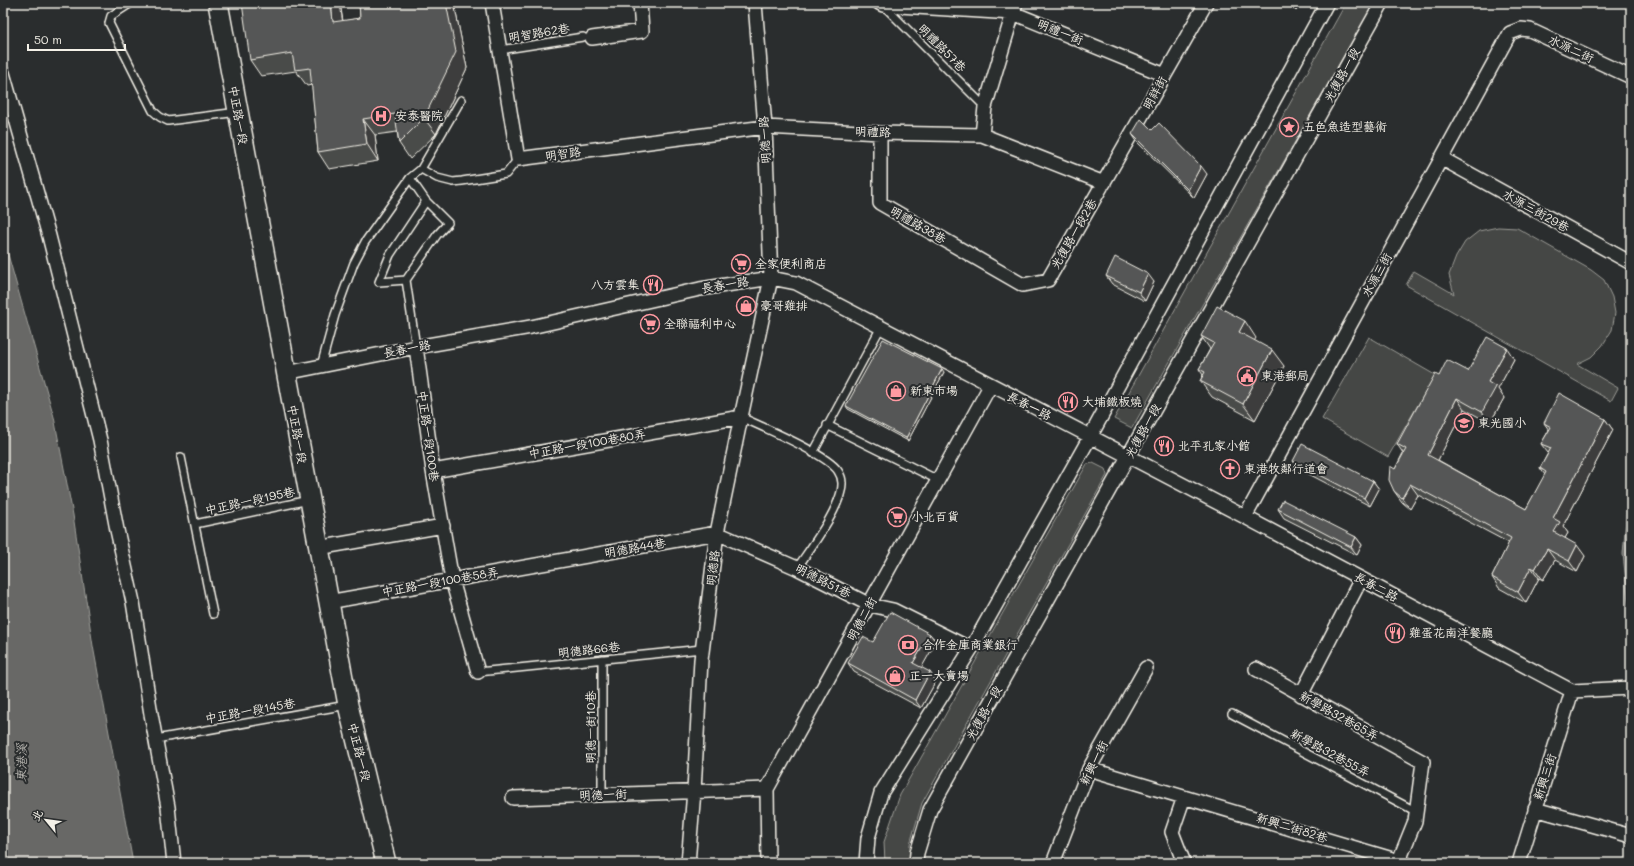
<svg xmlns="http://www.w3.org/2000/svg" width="1634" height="866" viewBox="0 0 1634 866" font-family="Mali,'LXGW WenKai TC',sans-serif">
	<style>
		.green { fill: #444645; stroke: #9c9c96 }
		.water { fill: #676866; stroke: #9f9f9a }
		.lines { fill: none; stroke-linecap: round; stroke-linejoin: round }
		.service-casing { stroke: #f4f1e8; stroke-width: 10 }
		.minor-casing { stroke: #f4f1e8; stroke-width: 16 }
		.secondary-casing { stroke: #f4f1e8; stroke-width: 22 }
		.service { stroke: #2a2d2e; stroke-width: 7 }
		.minor { stroke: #2a2d2e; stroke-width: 13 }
		.secondary { stroke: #2a2d2e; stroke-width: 19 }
		.wall { fill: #494b4a; stroke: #f4f1e8 }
		.shaded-wall { fill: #3c3d3c; stroke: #f4f1e8 }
		.building { fill: #555756; stroke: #f4f1e8 }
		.labels { text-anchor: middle; stroke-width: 4; stroke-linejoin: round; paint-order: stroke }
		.street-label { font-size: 12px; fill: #f4f1e8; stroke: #2a2d2e }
		.poi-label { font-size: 12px; fill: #f4f1e8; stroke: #2a2d2e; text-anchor: start }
		.water-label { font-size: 13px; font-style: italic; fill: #b5b3ae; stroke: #2a2d2e }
	</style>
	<rect width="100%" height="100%" fill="#2a2d2e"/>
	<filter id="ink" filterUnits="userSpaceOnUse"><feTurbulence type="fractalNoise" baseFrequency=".025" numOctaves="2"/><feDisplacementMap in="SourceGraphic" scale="8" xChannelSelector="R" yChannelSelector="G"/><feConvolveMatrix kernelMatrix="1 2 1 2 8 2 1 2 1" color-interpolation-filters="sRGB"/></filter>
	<g filter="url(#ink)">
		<path class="green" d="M1346,3H1374L1132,428L1114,419Z
			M1498,227L1517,228L1591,270L1604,280L1612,297L1615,313L1612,330L1602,346L1591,357L1577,364L1618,388L1611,401L1406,285L1414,271L1454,294L1449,275L1456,257L1465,242L1479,231Z
			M1369,337L1435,375L1388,457L1322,419Z
			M1093,463L1105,469L1107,475L922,803L910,844L909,863H885L884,842L900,795L1087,464Z"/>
		<path class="water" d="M3,237L54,417L73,515L93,646L133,863H3Z
			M1631,460V631L1623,554Z"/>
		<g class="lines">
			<defs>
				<path id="service" d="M131,3L111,16L109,23L153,111L160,117L168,121L238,112
					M883,5L985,107
					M500,50L583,37
					M421,169L437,178L453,182L462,181L506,174L518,159
					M410,178L426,201L390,255L379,282L406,280L437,235L448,223L426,201
					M406,280L416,347
					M321,366L335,315L354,263L365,242L410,178L421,169L461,100
					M741,417C762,427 827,454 838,471C840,474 842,480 842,483C843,505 810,549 797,568
					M827,425L938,480
					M813,453L881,327
					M181,457L213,614
					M195,524L309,500
					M478,672L702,649
					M1232,714L1417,812
					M156,739L347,705
					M602,795V659"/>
				<path id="minor" d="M492,3L518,159L765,127L880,133L982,135L1104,183
					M879,3L883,5L1013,13L1165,75
					M592,38L642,31L640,3
					M3,73L49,236L100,440L117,530L133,602L151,714L168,807L174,863
					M880,133V203L1023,285L1048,280L1206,3
					M982,135L985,107L1016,3
					M1441,158L1631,263
					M416,347L433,471L452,580L478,672
					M286,373L416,347L531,327L700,289L771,278L796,283L1245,517L1572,691L1631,688
					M433,471L741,417
					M1245,517L1510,33L1521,29L1530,30L1631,77
					M318,548L443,526
					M328,602L717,533L797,568L870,605L893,610L971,649
					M1256,669L1423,762L1415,821L1398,863
					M1301,695L1361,579
					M1089,769L1399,861
					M767,789L768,863
					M513,798L767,789L990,386
					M1535,809L1631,836
					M688,863L694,791L701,660L717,533L741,417L771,278L765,127L755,3
					M866,863L868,838L881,793L971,649L1090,437L1327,3
					M916,863L917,853L930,810L1382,3
					M1053,863L1089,769L1146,668
					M1184,863L1172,832L1184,797
					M1519,863L1572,691"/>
				<path id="secondary" d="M218,3L348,705L386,863"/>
			</defs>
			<use href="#service" class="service-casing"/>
			<use href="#minor" class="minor-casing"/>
			<use href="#secondary" class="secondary-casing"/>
			<use href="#service" class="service"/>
			<use href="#minor" class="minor"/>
			<use href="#secondary" class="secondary"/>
		</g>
		<path class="wall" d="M340,3L343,21L360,18L359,3H454L467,68L436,134L410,159L399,143L397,132L375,135L378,161L329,169L318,152L312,85L307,86L296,71L261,76L250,60Z
			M1288,3H1302L1296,11Z
			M1152,130L1207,174L1194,198L1138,143L1132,134Z
			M1106,276L1154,282L1145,301L1112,284Z
			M1201,336L1256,338L1254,340L1284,366L1255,420L1212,397L1200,381L1203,375L1199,369L1210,349Z
			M1514,359L1498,389L1504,398L1490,423L1464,409L1438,460L1526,509L1545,475L1540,468L1548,453L1541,444L1549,430L1544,423L1605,419L1613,430L1563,526L1568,533L1565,538L1585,556L1577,572L1555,560L1543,580L1539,578L1526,603L1499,588L1492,577L1509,543L1418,495L1410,509L1402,502L1394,491L1395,469L1403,453L1397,444L1439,376L1468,371Z
			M944,372L908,441L848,409L846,406Z
			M1293,461L1373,481L1379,489L1370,506L1299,469Z
			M1278,509L1356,537L1362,545L1357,555L1284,518Z
			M930,634L936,642L921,668L936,681L921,708L854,672L848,663L873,642Z"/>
		<path class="shaded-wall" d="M331,3H340L345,38L333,22Z
			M446,3H454L467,68L436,134L424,118Z
			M1291,3H1302L1296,11Z
			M363,119L375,135L378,161L367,144Z
			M1201,166L1207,174L1194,198L1188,190Z
			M1148,274L1154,282L1145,301L1139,292Z
			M1245,321L1256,338L1250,348L1239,332Z
			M1507,348L1514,359L1498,389L1504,398L1490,423L1482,412L1488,382Z
			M1272,350L1284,366L1255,420L1243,404Z
			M942,369L944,372L908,441L906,438Z
			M1457,398L1464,409L1435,466L1428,455Z
			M1605,419L1613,430L1563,526L1568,533L1562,543L1554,532L1553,518Z
			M1373,481L1379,489L1370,506L1364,498Z
			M1410,484L1418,495L1410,509L1402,498Z
			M1356,537L1362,545L1357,555L1351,547Z
			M1577,545L1585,556L1577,572L1569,561Z
			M1547,549L1555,560L1543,580L1535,569Z
			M1531,567L1539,578L1526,603L1518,592Z
			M930,634L936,642L919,672L913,663Z
			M930,672L936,681L921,708L915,700Z"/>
		<path class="building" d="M242,3H331L333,22L360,18L359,3H446L456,52L424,118L399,143L395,114L363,119L367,144L318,152L310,68L295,70L292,53L250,60Z
			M1141,119L1152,130L1159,123L1201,166L1188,190L1132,134Z
			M1115,257L1148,274L1139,292L1106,276Z
			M1217,306L1245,321L1239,332L1272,350L1243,404L1200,381L1205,372L1199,369L1214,343L1201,336Z
			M1487,337L1507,348L1488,382L1496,387L1482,412L1457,398L1428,455L1526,509L1546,472L1540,468L1551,448L1541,444L1551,427L1544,423L1559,393L1605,419L1553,518L1560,522L1554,532L1577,545L1569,561L1547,549L1535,569L1531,567L1518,592L1492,577L1511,538L1410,484L1402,498L1394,491L1389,480L1390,466L1395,469L1406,449L1397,444L1435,374L1439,376L1447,360L1468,371Z
			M883,339L942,369L906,438L846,406Z
			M1302,444L1373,481L1364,498L1293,461Z
			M1283,500L1356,537L1351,547L1278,509Z
			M890,612L930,634L913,663L930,672L915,700L848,663L863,637L873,642Z"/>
	</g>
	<defs>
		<symbol id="hospital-ring" viewBox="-11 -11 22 22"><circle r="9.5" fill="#2a2d2e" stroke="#ff9aa2" stroke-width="1.5"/><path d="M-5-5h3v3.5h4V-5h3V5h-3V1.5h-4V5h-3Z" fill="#ff9aa2"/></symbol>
		<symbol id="sight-ring" viewBox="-11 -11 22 22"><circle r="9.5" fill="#2a2d2e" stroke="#ff9aa2" stroke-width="1.5"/><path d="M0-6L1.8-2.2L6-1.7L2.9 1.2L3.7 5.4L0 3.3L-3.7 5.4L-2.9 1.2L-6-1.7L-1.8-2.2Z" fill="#ff9aa2"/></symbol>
		<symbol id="supermarket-ring" viewBox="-11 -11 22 22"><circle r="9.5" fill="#2a2d2e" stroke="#ff9aa2" stroke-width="1.5"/><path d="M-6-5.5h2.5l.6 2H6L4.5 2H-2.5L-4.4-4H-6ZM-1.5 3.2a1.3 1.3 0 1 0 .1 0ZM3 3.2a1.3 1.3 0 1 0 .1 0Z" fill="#ff9aa2"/></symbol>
		<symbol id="restaurant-ring" viewBox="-11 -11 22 22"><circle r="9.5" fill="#2a2d2e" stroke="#ff9aa2" stroke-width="1.5"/><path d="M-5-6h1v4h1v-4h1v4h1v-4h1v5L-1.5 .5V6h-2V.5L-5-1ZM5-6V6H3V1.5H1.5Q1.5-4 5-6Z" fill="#ff9aa2"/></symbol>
		<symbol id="shop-ring" viewBox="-11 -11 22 22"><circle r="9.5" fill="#2a2d2e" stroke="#ff9aa2" stroke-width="1.5"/><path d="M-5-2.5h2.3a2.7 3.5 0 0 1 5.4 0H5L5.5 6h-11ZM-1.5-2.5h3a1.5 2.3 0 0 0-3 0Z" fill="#ff9aa2"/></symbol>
		<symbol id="civic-ring" viewBox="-11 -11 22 22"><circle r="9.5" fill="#2a2d2e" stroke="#ff9aa2" stroke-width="1.5"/><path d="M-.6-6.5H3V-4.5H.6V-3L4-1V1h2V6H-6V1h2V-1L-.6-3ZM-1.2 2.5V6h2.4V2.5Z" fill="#ff9aa2"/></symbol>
		<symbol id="school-ring" viewBox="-11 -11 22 22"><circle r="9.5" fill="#2a2d2e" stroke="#ff9aa2" stroke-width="1.5"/><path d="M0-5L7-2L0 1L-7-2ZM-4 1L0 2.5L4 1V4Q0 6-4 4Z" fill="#ff9aa2"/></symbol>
		<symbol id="church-ring" viewBox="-11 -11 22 22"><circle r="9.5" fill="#2a2d2e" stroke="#ff9aa2" stroke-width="1.5"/><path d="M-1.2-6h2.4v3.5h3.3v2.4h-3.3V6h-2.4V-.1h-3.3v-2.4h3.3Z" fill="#ff9aa2"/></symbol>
		<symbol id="bank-ring" viewBox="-11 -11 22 22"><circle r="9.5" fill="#2a2d2e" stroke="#ff9aa2" stroke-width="1.5"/><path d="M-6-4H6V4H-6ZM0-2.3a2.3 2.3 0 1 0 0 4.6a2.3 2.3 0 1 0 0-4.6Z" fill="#ff9aa2"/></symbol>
	</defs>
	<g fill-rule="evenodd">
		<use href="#hospital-ring" x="370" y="105" width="22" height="22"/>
		<use href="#sight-ring" x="1278" y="116" width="22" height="22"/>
		<use href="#supermarket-ring" x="730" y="253" width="22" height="22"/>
		<use href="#restaurant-ring" x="642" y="274" width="22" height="22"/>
		<use href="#shop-ring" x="735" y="295" width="22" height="22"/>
		<use href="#supermarket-ring" x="639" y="313" width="22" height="22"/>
		<use href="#civic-ring" x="1236" y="365" width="22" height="22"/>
		<use href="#shop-ring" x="885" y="380" width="22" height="22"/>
		<use href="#restaurant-ring" x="1057" y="391" width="22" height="22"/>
		<use href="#school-ring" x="1453" y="412" width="22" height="22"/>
		<use href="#restaurant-ring" x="1153" y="435" width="22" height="22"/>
		<use href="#church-ring" x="1219" y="458" width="22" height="22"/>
		<use href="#supermarket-ring" x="886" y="506" width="22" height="22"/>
		<use href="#restaurant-ring" x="1384" y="622" width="22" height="22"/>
		<use href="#bank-ring" x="897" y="634" width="22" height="22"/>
		<use href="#shop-ring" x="884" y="665" width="22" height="22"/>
	</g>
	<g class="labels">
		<g class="street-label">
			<text transform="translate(1060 32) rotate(22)" y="4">明禮一街</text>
			<text transform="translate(539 33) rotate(-9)" y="4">明智路62巷</text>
			<text transform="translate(942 48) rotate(45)" y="4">明禮路57巷</text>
			<text transform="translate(1571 49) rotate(25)" y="4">水源二街</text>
			<text transform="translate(1342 75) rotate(-61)" y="4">光復路一段</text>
			<text transform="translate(1155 93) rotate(-61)" y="4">明祥街</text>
			<text transform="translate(238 115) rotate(80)" y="4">中正路一段</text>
			<text transform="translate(873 132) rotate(2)" y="4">明禮路</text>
			<text transform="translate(765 140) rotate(-93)" y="4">明德一路</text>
			<text transform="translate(563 154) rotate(-8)" y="4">明智路</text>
			<text transform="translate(1536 211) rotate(29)" y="4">水源三街29巷</text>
			<text transform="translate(918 225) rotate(30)" y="4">明禮路38巷</text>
			<text transform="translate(1074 234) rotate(-60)" y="4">光復路一段2巷</text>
			<text transform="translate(1377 275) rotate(-61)" y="4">水源三街</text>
			<text transform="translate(725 285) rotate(-9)" y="4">長春一路</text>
			<text transform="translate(407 349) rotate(-11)" y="4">長春一路</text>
			<text transform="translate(1029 406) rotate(27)" y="4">長春一路</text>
			<text transform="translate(1143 431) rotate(-61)" y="4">光復路一段</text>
			<text transform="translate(297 434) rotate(80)" y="4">中正路一段</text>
			<text transform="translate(428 436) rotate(82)" y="4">中正路一段100巷</text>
			<text transform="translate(587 444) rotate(-10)" y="4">中正路一段100巷80弄</text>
			<text transform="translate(250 501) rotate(-12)" y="4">中正路一段195巷</text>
			<text transform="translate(635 548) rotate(-10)" y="4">明德路44巷</text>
			<text transform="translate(713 568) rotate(-83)" y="4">明德路</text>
			<text transform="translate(823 581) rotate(27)" y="4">明德路51巷</text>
			<text transform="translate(440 582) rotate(-10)" y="4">中正路一段100巷58弄</text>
			<text transform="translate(1376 587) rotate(28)" y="4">長春二路</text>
			<text transform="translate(862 619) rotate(-61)" y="4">明德二街</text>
			<text transform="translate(589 650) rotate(-6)" y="4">明德路66巷</text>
			<text transform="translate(250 711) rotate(-10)" y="4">中正路一段145巷</text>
			<text transform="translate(984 713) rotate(-61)" y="4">光復路一段</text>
			<text transform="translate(1339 716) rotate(29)" y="4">新學路32巷65弄</text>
			<text transform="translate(591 727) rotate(-90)" y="4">明德一街10巷</text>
			<text transform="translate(359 752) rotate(76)" y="4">中正路一段</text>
			<text transform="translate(1330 753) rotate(28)" y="4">新學路32巷55弄</text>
			<text transform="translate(1094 763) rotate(-64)" y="4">新興一街</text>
			<text transform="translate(1545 777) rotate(-72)" y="4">新興三街</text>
			<text transform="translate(603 795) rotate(-2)" y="4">明德一街</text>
			<text transform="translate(1292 828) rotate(17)" y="4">新興二街82巷</text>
		</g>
		<g class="poi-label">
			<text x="395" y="120">安泰醫院</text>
			<text x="1303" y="131">五色魚造型藝術</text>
			<text x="755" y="268">全家便利商店</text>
			<text x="639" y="289" text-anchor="end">八方雲集</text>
			<text x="760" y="310">豪哥雞排</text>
			<text x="664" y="328">全聯福利中心</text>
			<text x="1261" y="380">東港郵局</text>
			<text x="910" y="395">新東市場</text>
			<text x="1082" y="406">大埔鐵板燒</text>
			<text x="1478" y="427">東光國小</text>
			<text x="1178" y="450">北平孔家小館</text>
			<text x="1244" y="473">東港牧鄰行道會</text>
			<text x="911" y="521">小北百貨</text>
			<text x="1409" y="637">雞蛋花南洋餐廳</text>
			<text x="922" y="649">合作金庫商業銀行</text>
			<text x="909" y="680">正一大賣場</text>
		</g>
		<g class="water-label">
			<text transform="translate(21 763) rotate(-89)" y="5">東港溪</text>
		</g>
	</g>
	<rect width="1634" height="866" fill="none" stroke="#2a2d2e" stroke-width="16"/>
	<rect x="8" y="8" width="1618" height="850" fill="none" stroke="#f4f1e8" stroke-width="1.5" filter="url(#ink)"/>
	<g transform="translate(46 820) rotate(299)" stroke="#2a2d2e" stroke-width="3" paint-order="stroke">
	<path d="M0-3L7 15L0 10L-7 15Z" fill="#f4f1e8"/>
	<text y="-6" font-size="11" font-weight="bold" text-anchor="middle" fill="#f4f1e8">北</text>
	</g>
	<path d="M28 44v6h97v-6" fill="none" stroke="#f4f1e8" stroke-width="2"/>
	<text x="34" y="44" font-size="12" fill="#f4f1e8" stroke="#2a2d2e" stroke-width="3" paint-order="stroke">50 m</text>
</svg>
